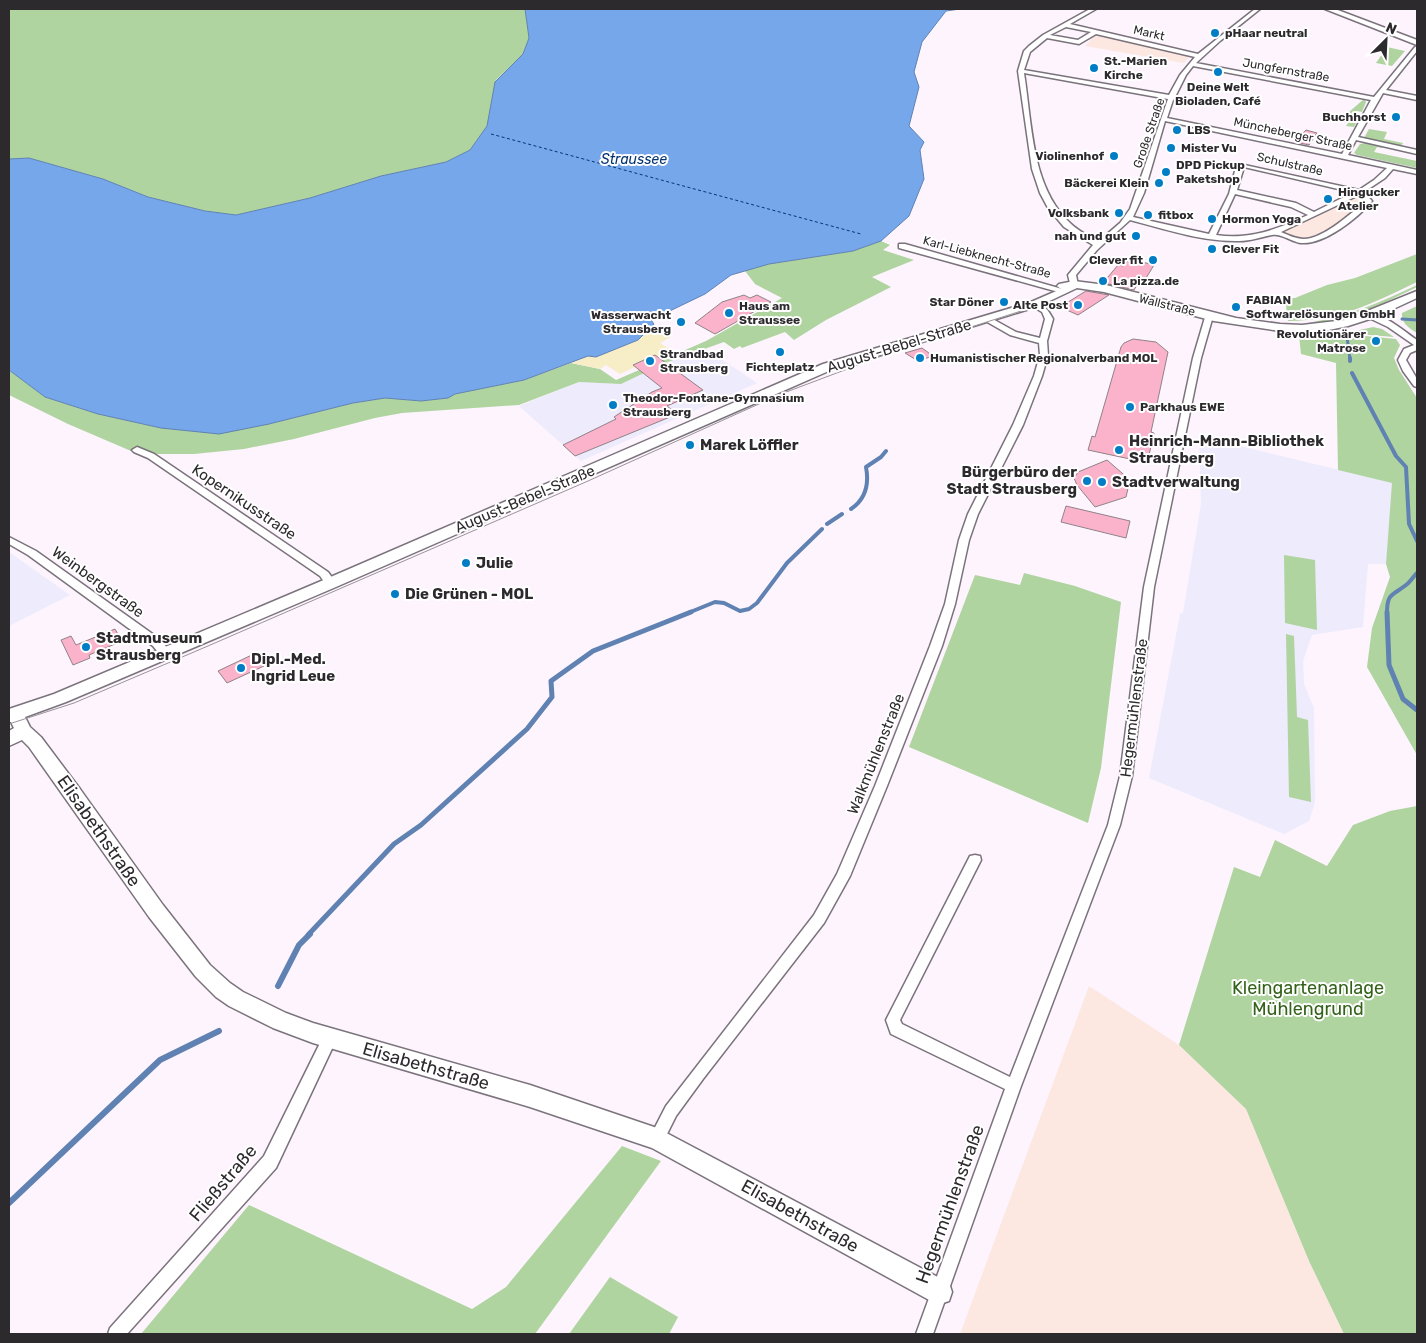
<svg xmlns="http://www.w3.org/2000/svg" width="1426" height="1343" viewBox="0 0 1426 1343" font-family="Rubik,sans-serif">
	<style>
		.commercial { fill: #fce8e1 }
		.education { fill: #edebfc }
		.green { fill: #afd49f }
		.sand { fill: #f7eec8 }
		.water { fill: #76a7eb; stroke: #6082b2 }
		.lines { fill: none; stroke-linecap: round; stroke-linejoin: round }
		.stream-far3 { stroke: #6082b2; stroke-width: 3 }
		.stream-far2 { stroke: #6082b2; stroke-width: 4 }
		.stream-far1 { stroke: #6082b2; stroke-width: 5 }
		.stream { stroke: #6082b2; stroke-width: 6 }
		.ferry { stroke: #043571; stroke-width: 1; stroke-dasharray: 3 2.5; stroke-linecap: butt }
		.building { fill: #fbb2cb; stroke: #908387 }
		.street-casing { stroke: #7b737c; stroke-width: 3 }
		.secondary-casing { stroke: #7b737c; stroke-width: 3 }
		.street { fill: #fff; fill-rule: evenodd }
		.secondary { fill: #fff; fill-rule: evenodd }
		.tram { stroke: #9a949a; stroke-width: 1 }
		.poi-dot { fill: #007dc5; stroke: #fff; stroke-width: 2 }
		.labels { text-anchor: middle; stroke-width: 4; stroke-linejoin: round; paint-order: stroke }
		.far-street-label { font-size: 12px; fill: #2d2a2d; stroke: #fff }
		.far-poi-label { font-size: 12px; font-weight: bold; fill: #2d2a2d; stroke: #fff; text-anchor: start }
		.far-water-label { font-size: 14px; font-style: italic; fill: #043571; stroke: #fff }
		.street-label { font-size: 15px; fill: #2d2a2d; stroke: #fff }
		.poi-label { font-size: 15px; font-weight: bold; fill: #2d2a2d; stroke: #fff; text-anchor: start }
		.near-street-label { font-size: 18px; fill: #2d2a2d; stroke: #fff }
		.near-park-label { font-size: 18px; fill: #336219; stroke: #fff }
	</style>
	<rect width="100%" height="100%" fill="#fdf4fe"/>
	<path class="commercial" d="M1098,32L1192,53L1184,63L1085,46Z
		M1360,192L1368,201L1318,238L1300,241L1274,231Z
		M1089,986L1179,1045L1246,1109L1309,1261L1344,1334H960Z"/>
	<path class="education" d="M706,349L757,383L581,461L519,406L579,382L621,384L665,363Z
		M1199,436L1393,483L1386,564H1368L1363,627L1312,635L1303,661L1304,684L1314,708L1315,802L1309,821L1284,834L1149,778L1180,614L1183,613L1201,504Z
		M9,552L70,595L9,626Z"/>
	<path class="green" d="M9,9H525L529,38L523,54L496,80L487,126L470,150L446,162L381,176L310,198L236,215L205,211L148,197L103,179L29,158L9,159Z
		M1387,47L1405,51L1392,66L1376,63Z
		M1364,99L1366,102L1362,112L1357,111L1356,113L1361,114L1354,127L1346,126L1348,123L1342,118Z
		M1369,129L1387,132L1384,139L1403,143L1401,146L1366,139L1364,138Z
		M1360,144L1365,143L1383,146L1382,148L1377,147L1374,152L1417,161V168L1357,155L1354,153Z
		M881,241L890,245L883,250L914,260L872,277L891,287L826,320L794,340L785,332L742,348L740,346L734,349L724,342L665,363L621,384L579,382L519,405L402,413L375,418L294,439L244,449L194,454H138L68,424L9,395V370L45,397L98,414L161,428L269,424L353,403L385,398L421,401L448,398L455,394L524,380L571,363L600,369L616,380L706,341L782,298L755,284L745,271L769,264L853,251Z
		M1417,254V282C1371,304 1341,320 1288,321L1285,298H1295L1327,285L1355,278Z
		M1417,285V287C1382,304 1347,322 1307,323C1347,317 1381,302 1417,285Z
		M1417,306V333C1409,328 1401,323 1402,313Z
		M1373,327L1382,329L1394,337L1346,333Z
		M1335,333L1396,339L1400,345L1394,358L1399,370L1417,398V755L1367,667L1372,628L1390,577L1386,564L1392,483L1338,470L1336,363L1301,354L1299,335Z
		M1284,555L1315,560L1317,630L1285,623Z
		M1024,573L1075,586L1121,602L1101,768L1088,823L909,747L975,575L1020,585Z
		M1286,634L1294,636L1297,717L1308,720L1311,802L1289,797Z
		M1417,806V1334H1344L1309,1261L1246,1109L1179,1045L1234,867L1260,877L1275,840L1327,866L1353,825L1390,811Z
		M622,1146L661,1161L535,1334H141L249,1205L472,1309L506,1287Z
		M610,1277L678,1317L669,1334H569Z"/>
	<path class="sand" d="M654,324L671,337L660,343L671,350L620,374L606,365L600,369L571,363L588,356L596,357L638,340Z"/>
	<path class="water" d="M525,9H960L946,11L922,42L914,72L919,87L909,126L924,142L920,150L924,179L909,216L881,241L853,251L769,264L731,275L705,294L651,320L654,324L638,340L596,357L588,356L524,380L455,394L448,398L421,401L385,398L353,403L269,424L219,434L161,428L98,414L45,397L9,370V159L29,158L103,179L148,197L205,211L236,215L310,198L381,176L446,162L470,150L487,126L495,82L523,54L529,38Z"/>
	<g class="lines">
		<path class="stream-far3" d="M1402,319L1417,320
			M1347,337L1350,359"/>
		<path class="stream-far2" d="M1350,358V361
			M1352,373L1396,456L1406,467L1409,524L1417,541
			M851,509C866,499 869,483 866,467L881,457L886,451
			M827,524L842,514
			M688,613L715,602L724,603L740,611L749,609L757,603L787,563L822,529
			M1387,613C1387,593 1392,596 1406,585C1410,582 1413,577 1417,573"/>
		<path class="stream-far1" d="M1387,612L1389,665L1403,699L1417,710
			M308,935L394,844L421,825L527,729L552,697L551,681L593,651L691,612"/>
		<path class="stream" d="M278,986L299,945L310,934
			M9,1203L160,1060L219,1031"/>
		<path class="ferry" d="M491,134L861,234"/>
	</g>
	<path class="building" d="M1306,130L1317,133L1309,145L1295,142Z
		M1130,259L1154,265L1143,283L1139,282L1134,290L1100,282L1108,277L1118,265L1123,266Z
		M1086,291L1109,295L1078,315L1060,307Z
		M744,295L750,298L757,295L771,302L715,334L695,323L722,302Z
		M1133,339L1156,342L1168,352L1151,432L1154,433L1149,455L1146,454L1144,462L1088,450L1092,436L1095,437L1121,347L1124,343Z
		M922,348L933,356L918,361L905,353Z
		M655,355L703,390L667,406L671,409L670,417L575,456L563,445L616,419L614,417L652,392L662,388L633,365Z
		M1107,460L1130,480L1126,497L1095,507L1077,485L1074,478L1078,472Z
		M1066,506L1130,521L1126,538L1061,522Z
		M115,629L122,641L89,655L90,658L73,665L61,640L71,636L76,645Z
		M256,653L264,666L227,683L218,671Z"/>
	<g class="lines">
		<defs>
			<path id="street" d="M1090,9H1096L1070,24L1198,54L1255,9H1260L1220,41L1196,63L1374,97L1415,47L1417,46V51L1386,90L1417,96V100L1383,93L1358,137L1417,150V154L1356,140L1348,155L1417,170V174L1393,169L1385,178L1364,192L1372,201C1358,218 1324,245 1301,243C1292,242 1281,233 1272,235C1261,237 1251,241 1239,241C1202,242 1165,229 1130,220L1097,250L1076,275L1078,285L1071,287L1068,275L1093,245L1064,227L1048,208L1040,193L1032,169L1018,71L1024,51L1029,46L1043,35ZM1066,27L1091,32L1078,40L1050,35ZM1096,34L1195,57L1180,75L1169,95L1024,70L1030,52L1047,38L1079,44ZM1193,66L1371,100L1342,154L1167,118L1173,100L1176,98L1175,97L1186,75ZM1024,73L1168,99L1130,209L1120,223L1098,242C1088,236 1077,230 1069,222C1031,186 1032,123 1024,73ZM1165,121L1387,168L1374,180L1359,190L1240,164L1235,171L1229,194L1209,234L1133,217L1144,193ZM1244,167L1351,192H1354L1314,212L1296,203L1237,190ZM1235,194L1291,207L1308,215C1278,229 1250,240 1216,235ZM1359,195L1364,201L1361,205C1348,216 1322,239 1304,239C1296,239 1288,235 1281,232Z
				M899,244H905L1069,291L1062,293L899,248Z
				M1032,302C1042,301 1049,311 1053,319L1047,341L1048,355L1042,376L1023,425L978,514L969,540L955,604L942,646L887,786L850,876L824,923L703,1079L676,1116L662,1144L657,1147L652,1144L649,1139L666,1106L814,915L837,874L875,786L930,646L945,604L959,540L968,514L1013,425L1034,376L1040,355L1039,343L1010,335L982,319L989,317L1016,332L1040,338L1045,319L1042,312L1032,306Z
				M1367,313C1382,312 1405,332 1417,340V350L1410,353L1406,360L1417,379V387L1414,386L1403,371L1398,360L1404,349L1414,345L1388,327L1367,317Z
				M1206,314L1213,316L1201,358L1154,587L1132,776L1120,825L1021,1086L933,1334H916L1005,1089L891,1034L886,1020L970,856L975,855L980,856L981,860L900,1020L902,1024L1010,1077L1108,825L1120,776L1144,587L1193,358Z
				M137,447L154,454L328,572L336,583L335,586H327L320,576L148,458L134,452L132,450Z
				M9,537L36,551L161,640L171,653L169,656H161L153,646L28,555L9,544Z
				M330,1031L335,1033L337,1038L276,1168L127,1334H108L110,1328L264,1156L325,1033Z"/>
			<path id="secondary" d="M1325,9H1335L1417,40V45Z
				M1074,281L1106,285L1236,318L1280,324L1302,325L1345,320L1417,291V298L1376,317L1348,326L1324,331H1280L1214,321L1104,292L1077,288L1039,306L831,370L336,587L66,702L25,717L30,727L41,737L80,789L163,905L210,965L230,983L243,992L286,1013L313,1023L530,1085L657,1128L949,1283L952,1292L949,1301L940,1304L931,1301L652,1148L530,1107L313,1043L273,1028L229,1006L216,997L196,977L149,917L29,747L22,740L9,746V731L14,728L11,722H9V709L54,694L326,579L823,364L1031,302L1061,289L1057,286L1059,284Z"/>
		</defs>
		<use href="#street" class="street-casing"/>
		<use href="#secondary" class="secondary-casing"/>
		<use href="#street" class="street"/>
		<use href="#secondary" class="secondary"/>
		<path class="tram" d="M9,724L74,703L208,646L588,481L781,394L887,354L1021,311"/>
	</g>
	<g class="poi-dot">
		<circle cx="1215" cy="33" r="5"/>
		<circle cx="1094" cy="68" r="5"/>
		<circle cx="1218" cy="72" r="5"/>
		<circle cx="1396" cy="117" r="5"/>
		<circle cx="1177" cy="130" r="5"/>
		<circle cx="1171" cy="148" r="5"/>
		<circle cx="1114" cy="156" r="5"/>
		<circle cx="1166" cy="172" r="5"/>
		<circle cx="1159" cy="183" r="5"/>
		<circle cx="1328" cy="199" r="5"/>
		<circle cx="1119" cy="213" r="5"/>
		<circle cx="1148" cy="215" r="5"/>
		<circle cx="1212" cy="219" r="5"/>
		<circle cx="1136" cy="236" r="5"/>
		<circle cx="1212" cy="249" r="5"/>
		<circle cx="1153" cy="260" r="5"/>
		<circle cx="1103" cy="281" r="5"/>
		<circle cx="1004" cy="302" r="5"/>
		<circle cx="1078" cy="305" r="5"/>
		<circle cx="1236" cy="307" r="5"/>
		<circle cx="729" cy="313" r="5"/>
		<circle cx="681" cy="322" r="5"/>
		<circle cx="1376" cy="341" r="5"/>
		<circle cx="780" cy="352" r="5"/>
		<circle cx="920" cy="358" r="5"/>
		<circle cx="650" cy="361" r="5"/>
		<circle cx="613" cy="405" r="5"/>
		<circle cx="1130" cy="407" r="5"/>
		<circle cx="690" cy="445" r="5"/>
		<circle cx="1119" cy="450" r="5"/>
		<circle cx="1087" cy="481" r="5"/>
		<circle cx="1102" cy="482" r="5"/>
		<circle cx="466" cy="563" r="5"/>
		<circle cx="395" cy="594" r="5"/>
		<circle cx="86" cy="647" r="5"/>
		<circle cx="241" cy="668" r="5"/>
	</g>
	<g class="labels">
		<g class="far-street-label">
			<text transform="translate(1149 33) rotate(13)" y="4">Markt</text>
			<text transform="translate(1286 70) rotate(10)" y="4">Jungfernstraße</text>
			<text transform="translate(1149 133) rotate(-71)" y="4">Große Straße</text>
			<text transform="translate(1293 134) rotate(12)" y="4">Müncheberger Straße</text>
			<text transform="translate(1290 164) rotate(13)" y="4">Schulstraße</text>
			<text transform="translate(987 257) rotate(15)" y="4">Karl-Liebknecht-Straße</text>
			<text transform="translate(1167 305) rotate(14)" y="4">Wallstraße</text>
		</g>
		<g class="far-poi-label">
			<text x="1225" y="37">pHaar neutral</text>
			<text x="1104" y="65">St.-Marien<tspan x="1104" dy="14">Kirche</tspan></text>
			<text x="1218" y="91" text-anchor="middle">Deine Welt<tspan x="1218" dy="14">Bioladen, Café</tspan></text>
			<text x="1386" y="121" text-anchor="end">Buchhorst</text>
			<text x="1187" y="134">LBS</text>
			<text x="1181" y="152">Mister Vu</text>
			<text x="1104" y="160" text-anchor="end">Violinenhof</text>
			<text x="1176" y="169">DPD Pickup<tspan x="1176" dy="14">Paketshop</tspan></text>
			<text x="1149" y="187" text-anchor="end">Bäckerei Klein</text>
			<text x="1338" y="196">Hingucker<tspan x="1338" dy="14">Atelier</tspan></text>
			<text x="1109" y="217" text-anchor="end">Volksbank</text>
			<text x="1158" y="219">fitbox</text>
			<text x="1222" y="223">Hormon Yoga</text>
			<text x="1126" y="240" text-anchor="end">nah und gut</text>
			<text x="1222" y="253">Clever Fit</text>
			<text x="1143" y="264" text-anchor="end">Clever fit</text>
			<text x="1113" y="285">La pizza.de</text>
			<text x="1246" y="304">FABIAN<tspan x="1246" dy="14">Softwarelösungen GmbH</tspan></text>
			<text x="994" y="306" text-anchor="end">Star Döner</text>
			<text x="1068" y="309" text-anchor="end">Alte Post</text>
			<text x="739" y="310">Haus am<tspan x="739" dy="14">Straussee</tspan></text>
			<text x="671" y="319" text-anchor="end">Wasserwacht<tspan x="671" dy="14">Strausberg</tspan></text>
			<text x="1366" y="338" text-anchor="end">Revolutionärer<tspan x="1366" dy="14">Matrose</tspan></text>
			<text x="660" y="358">Strandbad<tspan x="660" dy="14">Strausberg</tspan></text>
			<text x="930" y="362">Humanistischer Regionalverband MOL</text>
			<text x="780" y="371" text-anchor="middle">Fichteplatz</text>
			<text x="623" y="402">Theodor-Fontane-Gymnasium<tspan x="623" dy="14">Strausberg</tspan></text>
			<text x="1140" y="411">Parkhaus EWE</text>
		</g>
		<g class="far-water-label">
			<text x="634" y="164">Straussee</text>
		</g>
		<g class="street-label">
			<text transform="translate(899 346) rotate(-17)" y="5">August-Bebel-Straße</text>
			<text transform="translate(525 499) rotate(-23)" y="5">August-Bebel-Straße</text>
			<text transform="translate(244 502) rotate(34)" y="5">Kopernikusstraße</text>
			<text transform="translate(98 582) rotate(36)" y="5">Weinbergstraße</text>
			<text transform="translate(1134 708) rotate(-83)" y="5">Hegermühlenstraße</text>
			<text transform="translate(876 754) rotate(-68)" y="5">Walkmühlenstraße</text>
		</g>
		<g class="poi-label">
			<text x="1129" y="446">Heinrich-Mann-Bibliothek<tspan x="1129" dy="17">Strausberg</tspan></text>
			<text x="700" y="450">Marek Löffler</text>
			<text x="1077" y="477" text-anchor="end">Bürgerbüro der<tspan x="1077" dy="17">Stadt Strausberg</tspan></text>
			<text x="1112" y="487">Stadtverwaltung</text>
			<text x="476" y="568">Julie</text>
			<text x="405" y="599">Die Grünen - MOL</text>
			<text x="96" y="643">Stadtmuseum<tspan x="96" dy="17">Strausberg</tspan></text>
			<text x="251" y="664">Dipl.-Med.<tspan x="251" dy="17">Ingrid Leue</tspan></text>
		</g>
		<g class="near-street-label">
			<text transform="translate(99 831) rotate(55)" y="6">Elisabethstraße</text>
			<text transform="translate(426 1066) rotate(16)" y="6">Elisabethstraße</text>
			<text transform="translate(223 1183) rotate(-50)" y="6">Fließstraße</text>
			<text transform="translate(950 1204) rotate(-70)" y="6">Hegermühlenstraße</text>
			<text transform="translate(800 1216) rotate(29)" y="6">Elisabethstraße</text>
		</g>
		<g class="near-park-label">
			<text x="1308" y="994">Kleingartenanlage<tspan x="1308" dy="21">Mühlengrund</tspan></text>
		</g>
	</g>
	<rect width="1426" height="1343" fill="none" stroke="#2d2a2d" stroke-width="20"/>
	<g transform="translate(1386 40) rotate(24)" stroke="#ffffff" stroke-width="4" paint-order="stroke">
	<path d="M0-4L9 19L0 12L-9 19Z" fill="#2d2a2d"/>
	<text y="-8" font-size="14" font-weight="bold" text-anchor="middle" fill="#2d2a2d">N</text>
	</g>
</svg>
